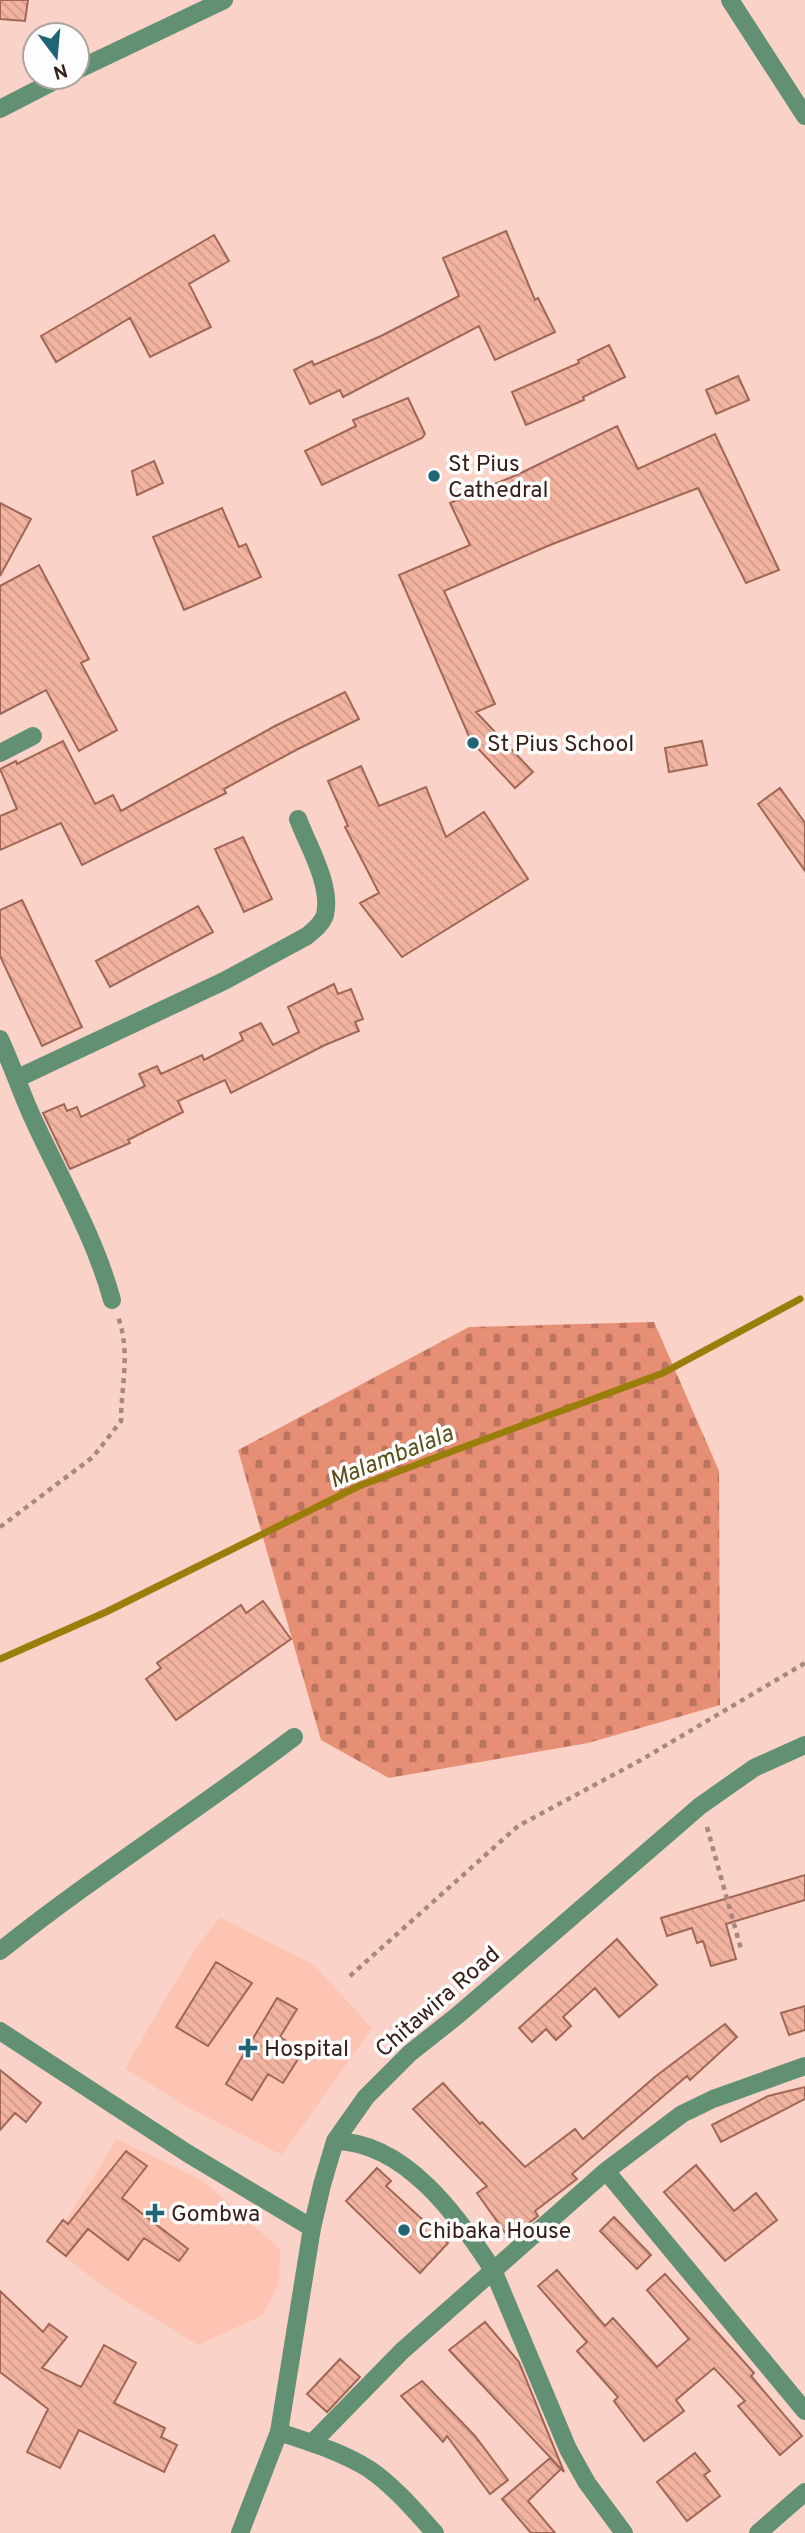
<svg xmlns="http://www.w3.org/2000/svg" width="805" height="2533" viewBox="0 0 805 2533" font-family="Overpass,sans-serif">
	<style>
		.built { fill: #fec4b3 }
		.cemetery { fill: url(#cemetery-stones) }
		.lines { fill: none; stroke-linecap: round; stroke-linejoin: round }
		.stream { stroke: #997e0b; stroke-width: 7 }
		.building { fill: url(#building-back-hatch); stroke: #a06756; stroke-width: 2 }
		.path { stroke: #a8877e; stroke-width: 4.5; stroke-dasharray: 5 5; stroke-linecap: butt }
		.minor { stroke: #619073; stroke-width: 18 }
		.poi-dot { fill: #206576; stroke: #fdfdfd; stroke-width: 2.5 }
		.labels { text-anchor: middle; stroke-width: 7; stroke-linejoin: round; paint-order: stroke }
		.poi-label { font-size: 23px; fill: #382019; stroke: #fdfdfd; text-anchor: start }
		.street-label { font-size: 23px; fill: #382019; stroke: #fdfdfd }
		.water-label { font-size: 24px; font-style: italic; fill: #5b501c; stroke: #fdfdfd }
	</style>
	<defs>
		<pattern id="cemetery-stones" width="16" height="16" patternUnits="userSpaceOnUse" patternTransform="scale(1.75)"><rect width="16" height="16" fill="#e78f75"/><path d="M2 7V4a2 2 0 0 1 4 0v3zM10 15v-3a2 2 0 0 1 4 0v3z" fill="#bc745f"/></pattern>
		<pattern id="building-back-hatch" width="6" height="6" patternUnits="userSpaceOnUse" patternTransform="scale(1.75)"><rect width="6" height="6" fill="#f2b3a0"/><path d="M-1 5l2 2M0 0l6 6M5-1l2 2" fill="none" stroke="#d09a89"/></pattern>
	</defs>
	<rect width="100%" height="100%" fill="#fad2c7"/>
	<path class="built" d="M220,1917L314,1965L372,2028L282,2155L180,2103L125,2068L194,1951Z
		M117,2139L202,2180L280,2249L279,2284L263,2315L198,2345L110,2291L50,2246Z"/>
	<path class="cemetery" d="M654,1322L719,1471L720,1705L588,1743L389,1778L321,1740L238,1450L469,1327Z"/>
	<g class="lines">
		<path class="stream" d="M0,1659L106,1612L359,1486L663,1373L800,1299"/>
	</g>
	<path class="building" d="M0,0H28L25,21L0,19Z
		M506,231L535,300L538,298L555,332L495,360L479,326L343,397L340,390L310,404L294,370L312,361L314,365L381,336L459,296L443,258Z
		M214,235L229,261L189,284L211,327L150,357L130,318L56,362L41,336Z
		M609,345L625,377L583,397L584,400L526,425L512,392L579,363L578,360Z
		M738,376L749,400L716,414L706,390Z
		M408,398L425,434L422,438L322,485L305,451L356,426L353,420Z
		M617,426L638,469L715,434L779,570L746,583L698,488L550,545L444,591L495,704L476,712L533,772L515,788L471,741L399,575L470,545L450,503L521,473Z
		M154,461L163,483L137,495L132,471Z
		M0,503L31,519L0,576Z
		M222,508L239,547L246,544L261,577L184,610L153,537Z
		M39,565L89,659L81,663L117,730L79,751L46,690L0,714V586Z
		M345,692L359,719L296,750L224,789L226,793L82,865L61,823L0,850V816L17,809L0,769L16,761L17,764L63,741L95,804L113,795L121,811L275,726Z
		M702,741L707,765L669,772L665,748Z
		M361,766L379,806L426,787L446,837L484,812L528,879L402,957L360,903L379,893L345,827L348,826L328,781Z
		M780,788L805,823V871L758,804Z
		M243,837L272,899L244,912L215,849Z
		M22,900L82,1027L42,1046L0,956V910Z
		M198,906L213,932L110,987L96,961Z
		M334,984L338,994L351,989L363,1019L355,1022L359,1031L325,1045L231,1093L225,1080L178,1101L183,1112L128,1140L130,1143L70,1169L43,1113L64,1104L67,1111L77,1107L81,1117L145,1086L139,1074L157,1066L161,1074L202,1055L204,1060L243,1040L240,1033L261,1023L273,1045L299,1032L288,1007Z
		M263,1601L291,1639L176,1720L146,1679L161,1668L157,1663L241,1605L246,1613Z
		M805,1875V1900L726,1924L736,1959L711,1966L703,1941L697,1943L692,1928L667,1936L661,1918Z
		M617,1939L657,1985L619,2017L595,1988L563,2017L571,2026L556,2040L546,2029L532,2042L519,2028Z
		M216,1962L252,1983L208,2046L176,2027Z
		M277,1998L297,2009L280,2037L303,2051L283,2083L268,2074L252,2100L226,2084Z
		M805,2006V2030L789,2035L781,2013Z
		M725,2024L737,2037L690,2080L687,2076L572,2174L577,2179L535,2211L538,2216L509,2238L477,2193L487,2186L413,2109L443,2083L480,2124L482,2122L525,2167L575,2129L583,2139L656,2076Z
		M0,2070L41,2103L26,2122L15,2113L0,2130Z
		M805,2087V2099L721,2142L712,2125L768,2096Z
		M126,2151L147,2166L122,2198L188,2249L179,2261L144,2238L128,2260L88,2229L66,2256L47,2241L63,2220L68,2224Z
		M696,2165L734,2211L756,2193L777,2220L725,2261L664,2192Z
		M377,2168L391,2181L386,2186L448,2243L420,2273L346,2201Z
		M614,2217L651,2255L637,2269L600,2231Z
		M557,2270L605,2326L613,2318L657,2367L689,2339L647,2290L665,2274L754,2373L751,2376L802,2436L780,2455L738,2406L745,2401L714,2368L676,2400L684,2411L644,2441L614,2401L618,2397L577,2351L587,2342L538,2286Z
		M0,2291L43,2332L49,2324L67,2337L42,2368L81,2387L104,2345L136,2363L114,2403L165,2428L161,2437L177,2445L164,2472L79,2430L60,2468L27,2452L48,2409L0,2372Z
		M485,2322L519,2362L564,2472L449,2350Z
		M340,2359L360,2377L327,2412L307,2394Z
		M422,2381L475,2436L508,2480L490,2494L447,2436L443,2442L401,2396Z
		M695,2453L710,2471L704,2475L720,2496L687,2521L657,2482Z
		M550,2458L561,2469L528,2501L555,2533H531L502,2499Z"/>
	<g class="lines">
		<path class="path" d="M0,1527L93,1457L121,1421C121,1386 131,1352 118,1317
			M707,1827L741,1949
			M350,1976L518,1826L641,1760L805,1663"/>
		<path class="minor" d="M730,0L805,116
			M77,70L224,0
			M0,109L62,77
			M0,753L33,736
			M0,1039C13,1067 22,1096 35,1123C62,1181 95,1238 112,1300
			M18,1078L224,981L307,936C314,930 322,924 325,915C332,885 308,846 298,819
			M0,1951C95,1875 198,1810 294,1737
			M0,2031L187,2153L312,2228
			M335,2141C405,2142 458,2216 493,2270L568,2449L587,2483L624,2533
			M606,2171L805,2411
			M279,2432C309,2442 342,2452 369,2469C394,2486 415,2511 435,2533
			M312,2443L402,2351L606,2171L682,2114L713,2099L805,2066
			M240,2533L279,2432L312,2228L322,2185L335,2141L366,2097L410,2053L458,2015L700,1806L754,1768L805,1745
			M758,2533L805,2492"/>
	</g>
	<g class="poi-dot">
		<circle cx="434" cy="476" r="7"/>
		<circle cx="473" cy="743" r="7"/>
		<path d="M244.5 2037.5h7v7h7v7h-7v7h-7v-7h-7v-7h7z"/>
		<path d="M151.5 2202.5h7v7h7v7h-7v7h-7v-7h-7v-7h7z"/>
		<circle cx="404" cy="2230" r="7"/>
	</g>
	<g class="labels">
		<g class="poi-label">
			<text x="448" y="471">St Pius<tspan x="448" dy="26">Cathedral</tspan></text>
			<text x="487" y="751">St Pius School</text>
			<text x="264" y="2056">Hospital</text>
			<text x="171" y="2221">Gombwa</text>
			<text x="418" y="2238">Chibaka House</text>
		</g>
		<g class="street-label">
			<text transform="translate(437 2001) rotate(-41)" y="8">Chitawira Road</text>
		</g>
		<g class="water-label">
			<text transform="translate(391 1456) rotate(-22)" y="8">Malambalala</text>
		</g>
	</g>
	<g transform="translate(56 56) rotate(164)"><circle r="33" fill="#fdfdfd" stroke="#aea5a2" stroke-width="2"/>
	<path d="M0-5L12 26L0 18L-12 26Z" fill="#206576"/>
	<text y="-10" font-size="19" font-weight="bold" text-anchor="middle" fill="#382019">N</text>
	</g>
</svg>
